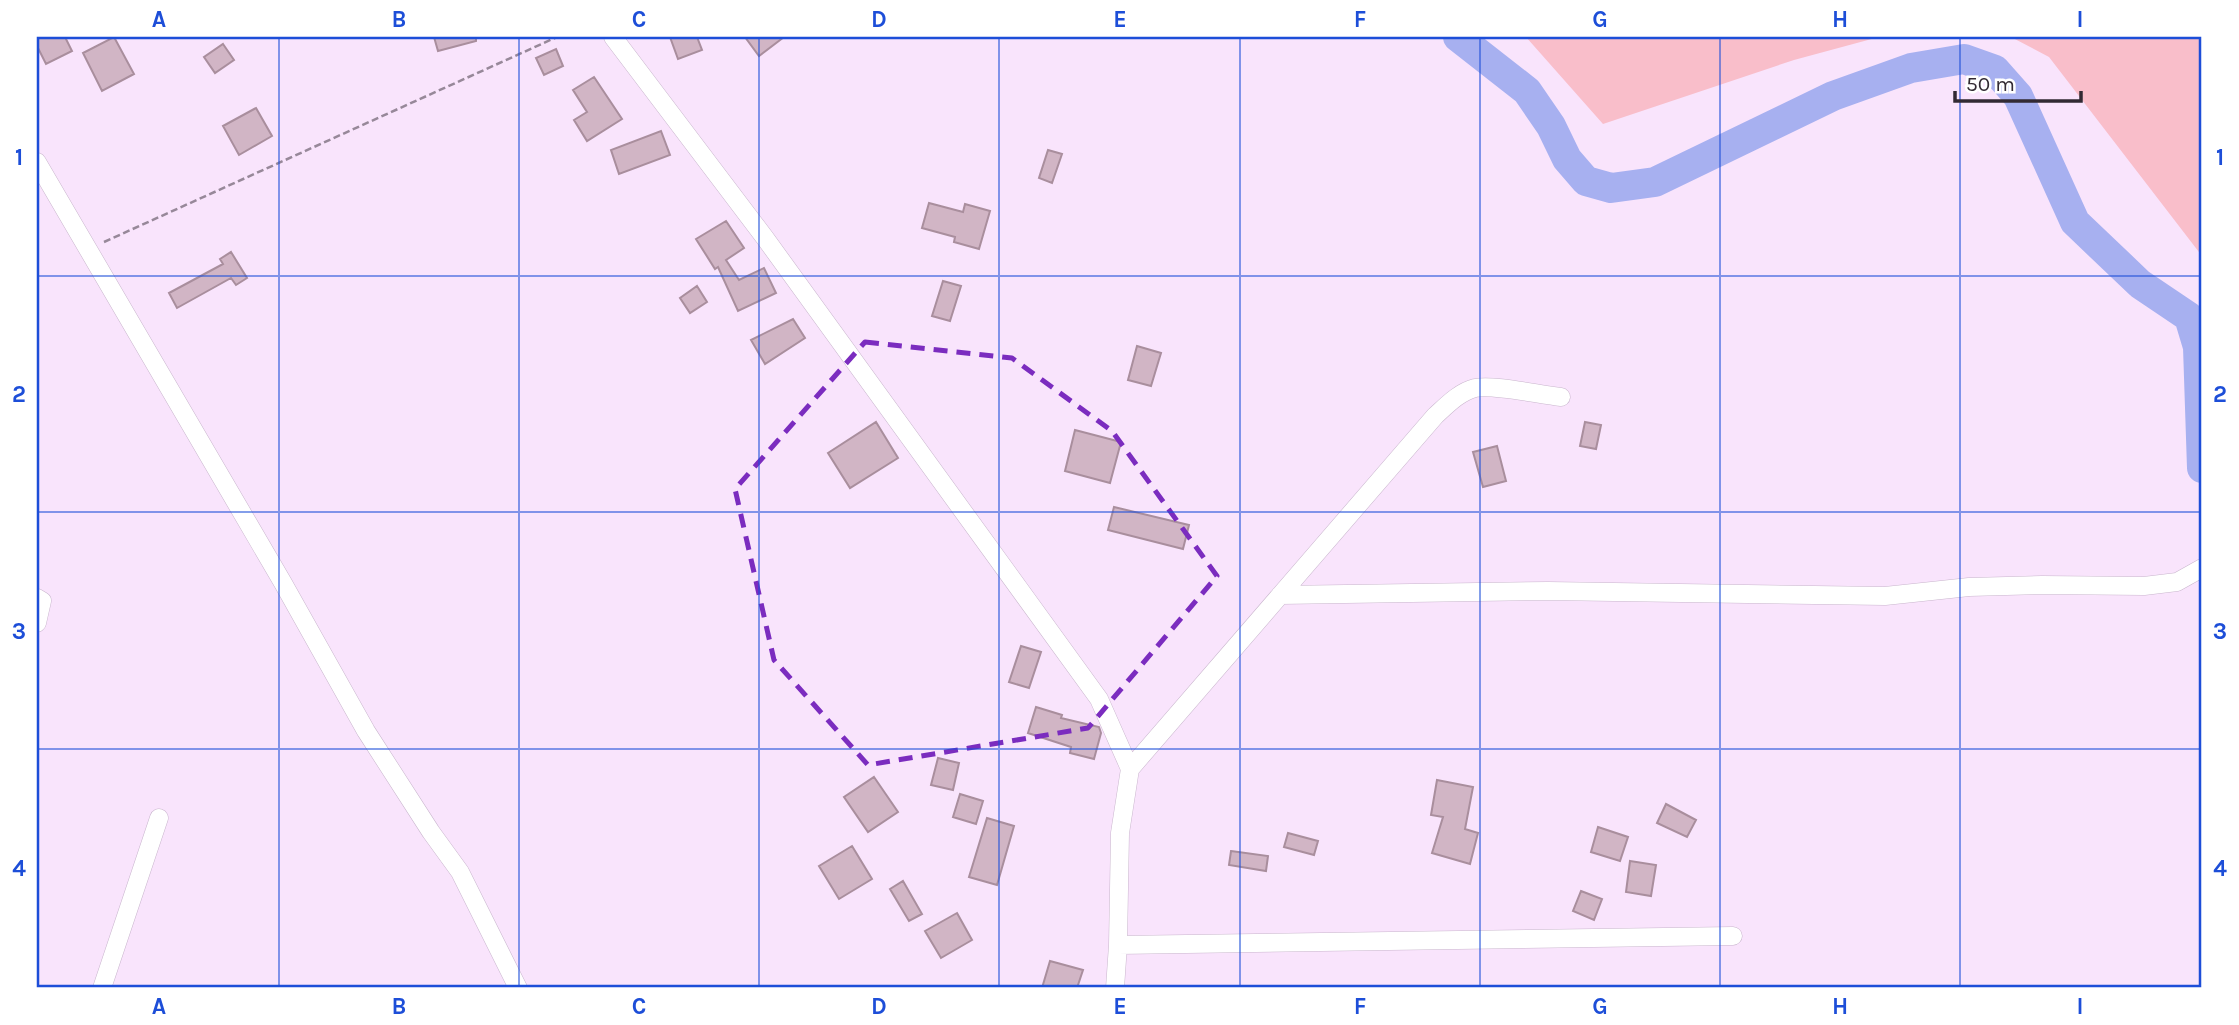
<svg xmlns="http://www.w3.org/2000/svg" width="2239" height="1025" viewBox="0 0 2239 1025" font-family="Karla,sans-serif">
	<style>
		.green { fill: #f9beca }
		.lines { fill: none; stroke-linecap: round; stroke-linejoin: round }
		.river { stroke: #a7b0f0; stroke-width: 30 }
		.building { fill: #d1b5c5; stroke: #a98e9d; stroke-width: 2 }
		.street-casing { stroke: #c9b6cd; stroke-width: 19 }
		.path { stroke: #978899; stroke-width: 2.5; stroke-dasharray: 7 3.5; stroke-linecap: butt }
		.street { stroke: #fff; stroke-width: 18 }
		.marked { fill: none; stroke: #7b2cbf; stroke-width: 5; stroke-dasharray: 14 9; stroke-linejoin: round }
		.grid { fill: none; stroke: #1d4ed8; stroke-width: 2; stroke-opacity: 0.55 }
		.neatline { fill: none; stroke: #1d4ed8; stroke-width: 2.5 }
		.grid-label { font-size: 23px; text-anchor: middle; font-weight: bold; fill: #1d4ed8 }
	</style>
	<rect width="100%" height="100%" fill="#f9e4fc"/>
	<path class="green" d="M1526,37H1879L1794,60L1603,124Z
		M2011,37H2202V256L2049,57Z"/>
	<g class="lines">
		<path class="river" d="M1458,37L1527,91L1551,126L1567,159L1586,181L1611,188L1655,182L1833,96L1911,68L1964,59L1995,70L2018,96L2075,222L2140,284L2189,317L2198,347L2202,468"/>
	</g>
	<path class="building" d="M37,37H65L72,51L46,64L37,46Z
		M114,37L134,74L102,91L83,53Z
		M434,37H476V41L438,51Z
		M670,37H697L702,50L678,59Z
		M745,37H784L759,56Z
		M223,44L234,60L215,73L204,57Z
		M556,49L563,66L544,75L536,58Z
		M594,77L622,119L587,141L574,120L587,112L573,90Z
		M256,108L272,136L239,155L223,126Z
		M661,131L670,155L619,174L611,150Z
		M1048,150L1062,154L1052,183L1039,178Z
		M929,203L963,212L965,204L990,211L979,249L954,242L955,237L922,228Z
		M726,221L744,248L726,260L739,280L764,268L776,293L738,311L718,267L715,269L696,239Z
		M231,252L247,278L236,285L231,278L177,308L169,293L223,264L220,259Z
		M943,281L961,286L950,321L932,316Z
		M697,286L707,302L690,313L680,298Z
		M793,319L805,338L765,364L751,340Z
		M1137,346L1161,353L1151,386L1128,380Z
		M876,422L898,458L850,488L828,453Z
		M1585,422L1601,425L1596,449L1580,446Z
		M1075,430L1121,442L1110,483L1065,471Z
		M1497,446L1506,481L1483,487L1473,452Z
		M1114,507L1189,525L1183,549L1108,530Z
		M1021,646L1041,652L1029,688L1009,682Z
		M1036,707L1062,715L1061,718L1099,727L1101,733L1094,759L1070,753L1071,747L1028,733Z
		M938,758L959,763L953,790L931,785Z
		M874,777L898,812L868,832L844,797Z
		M1437,780L1473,787L1465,829L1478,833L1470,864L1432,853L1443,817L1431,815Z
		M960,794L983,801L976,824L953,817Z
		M1666,804L1696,820L1687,837L1657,823Z
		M987,818L1014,826L997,885L969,877Z
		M1598,827L1628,837L1620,861L1591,852Z
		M1288,833L1318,841L1314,855L1284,847Z
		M852,846L872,879L839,899L819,866Z
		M1231,851L1268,856L1266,871L1229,865Z
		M1630,861L1656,865L1651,896L1626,892Z
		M903,881L922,914L909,921L890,889Z
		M1581,891L1602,899L1594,920L1573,911Z
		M957,913L972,940L941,958L925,931Z
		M1050,961L1083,970L1077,988H1042Z"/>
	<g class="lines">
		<defs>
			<path id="street" d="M613,37L765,238L1099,699L1130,769L1120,833L1118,945L1115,988
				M37,162L283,583L366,731L431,832L460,872L518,988
				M1280,595L1548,591L1885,596L1969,587L2042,585L2144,586L2177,582L2202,568
				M37,598L42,601L37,623
				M1130,769L1435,416C1446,406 1459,392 1475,388C1494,384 1540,395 1561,397
				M1118,945L1733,936
				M102,988L159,818"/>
		</defs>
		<use href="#street" class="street-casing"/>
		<path class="path" d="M104,242L557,37"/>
		<use href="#street" class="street"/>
	</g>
	<path class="marked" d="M865,342L1012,358L1112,431L1217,576L1088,728L868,765L774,660L735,489Z"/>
	<path class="grid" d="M279,37V988M519,37V988M759,37V988M999,37V988M1240,37V988M1480,37V988M1720,37V988M1960,37V988M37,276H2202M37,512H2202M37,749H2202"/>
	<rect width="2239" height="1025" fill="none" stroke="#ffffff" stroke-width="77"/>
	<path d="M1955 91v10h126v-10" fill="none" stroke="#322a33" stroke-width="3.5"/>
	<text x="1966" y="91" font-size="21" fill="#322a33" stroke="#ffffff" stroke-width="5" paint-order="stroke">50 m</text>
	<rect x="38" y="38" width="2162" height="948" class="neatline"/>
	<g class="grid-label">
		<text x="159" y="27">A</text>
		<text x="399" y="27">B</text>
		<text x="639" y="27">C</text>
		<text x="879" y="27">D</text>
		<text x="1120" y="27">E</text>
		<text x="1360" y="27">F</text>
		<text x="1600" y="27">G</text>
		<text x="1840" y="27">H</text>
		<text x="2080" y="27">I</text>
		<text x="19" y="165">1</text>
		<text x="2220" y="165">1</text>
		<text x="19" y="402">2</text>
		<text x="2220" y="402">2</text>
		<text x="19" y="639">3</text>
		<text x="2220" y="639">3</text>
		<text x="19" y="876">4</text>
		<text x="2220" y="876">4</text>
		<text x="159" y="1014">A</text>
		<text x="399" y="1014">B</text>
		<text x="639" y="1014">C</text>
		<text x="879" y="1014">D</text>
		<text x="1120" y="1014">E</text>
		<text x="1360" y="1014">F</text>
		<text x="1600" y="1014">G</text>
		<text x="1840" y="1014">H</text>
		<text x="2080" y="1014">I</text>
	</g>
</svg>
